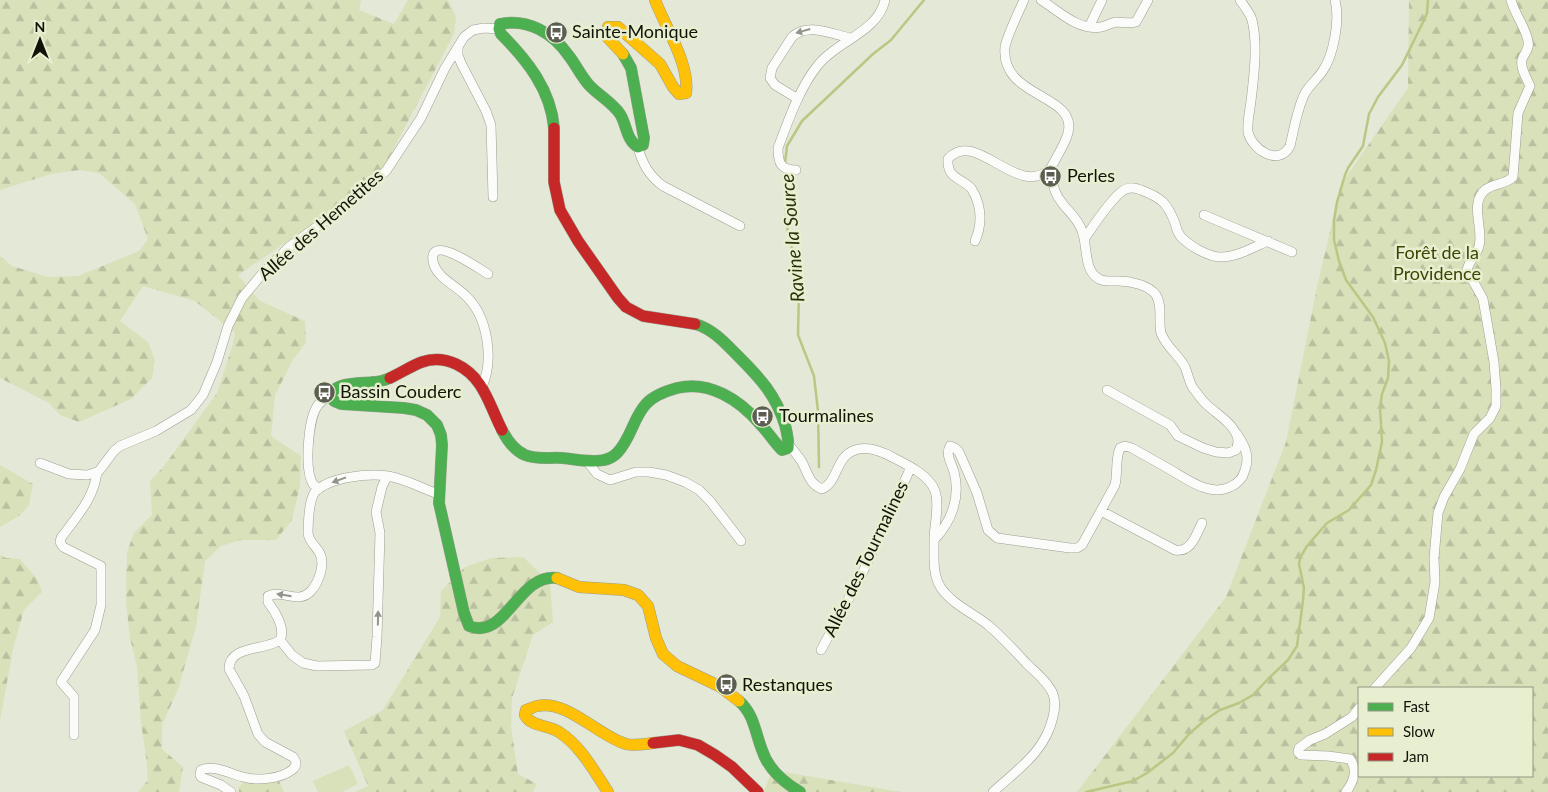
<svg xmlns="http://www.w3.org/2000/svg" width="1548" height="792" viewBox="0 0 1548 792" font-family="Lato,sans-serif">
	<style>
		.forest { fill: url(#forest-firs); fill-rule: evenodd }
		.park { fill: #d8e1ba }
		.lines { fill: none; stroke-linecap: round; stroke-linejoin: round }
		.stream { stroke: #bac784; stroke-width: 2.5 }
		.street-casing { stroke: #9b9e92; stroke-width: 10 }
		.fast-casing { stroke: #9b9e92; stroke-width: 12 }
		.slow-casing { stroke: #9b9e92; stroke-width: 12 }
		.jam-casing { stroke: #9b9e92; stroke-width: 12 }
		.street { stroke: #fbfcf9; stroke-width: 9 }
		.fast { stroke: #4caf50; stroke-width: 11 }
		.slow { stroke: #ffc107; stroke-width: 11 }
		.jam { stroke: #c62828; stroke-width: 11 }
		.oneway { fill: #92938d }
		.labels { text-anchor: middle; stroke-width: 5; stroke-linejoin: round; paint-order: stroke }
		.poi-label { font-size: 18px; fill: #111309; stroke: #e8efd0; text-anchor: start }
		.street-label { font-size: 18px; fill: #111309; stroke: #e8efd0 }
		.park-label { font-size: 18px; fill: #3b4400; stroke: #e8efd0 }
		.water-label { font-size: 19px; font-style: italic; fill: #2a300a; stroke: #e8efd0 }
	</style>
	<defs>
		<pattern id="forest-firs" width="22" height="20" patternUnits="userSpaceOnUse" patternTransform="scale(1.25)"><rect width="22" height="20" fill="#d8e1ba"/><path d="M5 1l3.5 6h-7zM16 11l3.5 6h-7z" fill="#b8c09f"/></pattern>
	</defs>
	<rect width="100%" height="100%" fill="#e4e8d7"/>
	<path class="forest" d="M0,0H361L359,10L394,24L408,0H448L456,17L454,34L384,167L359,193L238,275L260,301L305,321L306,342L293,360L275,395L271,436L301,456L300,485L292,520L276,540H241L221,546L205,561L196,627L178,689L162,725V749L183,767L179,792H138L148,780L146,757L141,723L137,666L130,638L126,602L127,552L134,533L152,515L150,481L164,466L217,393L232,347L235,333L195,301L143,286L120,321L148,342L155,360L152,378L131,399L79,422L60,415L49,403L0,378V256L12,266L48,277L78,276L139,251L148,239L135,204L99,173L79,170L51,174L0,190Z
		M1409,0H1548V792H1077L1226,597L1286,442L1317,287L1341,184L1408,88ZM1359,688H1532V776H1359Z
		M0,465L33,484L29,505L19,516L0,527Z
		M0,555L6,558L20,559L37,579L42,592L24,610L13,649L0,721Z
		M523,557L550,583L553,622L533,635L512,698L511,726L518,774L537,784L533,792H355L368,786L344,731L383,710L440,617L441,591L465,567L491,558Z
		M772,770L901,792H764Z
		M279,781L284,792H239L238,789L243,782L258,784Z"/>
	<path class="park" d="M349,765L358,784L342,792H318L313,781Z"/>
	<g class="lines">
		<path class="stream" d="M785,163L787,146L802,121L873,54L891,40L924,0
			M786,171V215L788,233L794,256L795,278L799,289L798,335L814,376L818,411L819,467
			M1086,792L1133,781L1147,773L1173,753L1189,734L1205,720L1220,710L1239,703L1253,695L1268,679L1288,660L1297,646L1303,600L1304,588L1299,564L1300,558L1307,546L1327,523L1349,510L1371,485L1376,470L1382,442L1380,407L1382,394L1388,378L1389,361L1385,343L1373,317L1346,280L1339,261L1334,240V220L1337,202L1345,175L1348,168L1363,146L1369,114L1378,97L1402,65L1424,20L1427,13L1428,0"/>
		<defs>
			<path id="street" d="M1041,0C1059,11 1078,31 1101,27C1106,26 1111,23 1116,22C1123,22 1129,24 1136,22L1148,0
				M1240,0C1244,6 1250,13 1252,20C1258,44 1254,76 1251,101C1250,110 1247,122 1248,132C1251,148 1278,168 1290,146C1294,129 1297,109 1305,93C1310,85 1317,79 1322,72C1334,55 1340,20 1335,0
				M1089,27L1102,0
				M458,47V55L461,63L486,111L491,125L493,197
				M798,99L775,85L770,78L772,68L792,37C807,22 832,34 850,38
				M638,147C642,164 649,176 663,186L740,226
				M1051,168C1052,179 1053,191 1060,200C1067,211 1078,218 1082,231C1088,246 1083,270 1099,279C1105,282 1112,281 1118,281C1130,281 1149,285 1156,295C1163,306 1158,321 1161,333C1166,347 1178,354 1185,367C1188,374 1189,382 1193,388C1197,393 1201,399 1205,403C1215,413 1232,422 1237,436C1239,441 1238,445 1236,450L1228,453L1216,452L1203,448L1178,436L1170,425L1107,390
				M796,170C780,170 778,162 778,148C788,121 800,87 818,65C837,41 878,32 885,0
				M1204,215L1292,252
				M1085,238C1094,225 1108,203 1120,193C1126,187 1134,187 1141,190C1162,198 1167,203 1175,223C1176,228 1178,233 1181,237C1190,246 1208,257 1221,257C1237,257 1254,247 1268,241
				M975,241C982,225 982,211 975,195C974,194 972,189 971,188C960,177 947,179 948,159C976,127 1018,201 1051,168C1056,157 1065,145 1068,133C1078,93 1000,99 1005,47C1007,36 1019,11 1024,0
				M482,387C494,360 488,318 467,297C457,286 439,279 434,265C433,262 432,256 434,253C442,242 479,269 488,274
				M789,445C794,451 798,456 802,462C808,473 809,484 822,489C839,481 835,457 855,450C867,446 883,452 894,458C908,465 930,476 935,491C940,506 934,525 934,540C934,546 934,553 934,559C934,569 935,579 941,588C952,604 973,613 988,625C1002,637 1014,650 1026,663C1035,672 1048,682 1053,694C1056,702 1055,709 1053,717C1045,752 1018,769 993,792
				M586,460L597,474L610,480L636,472H649L666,475L685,482L699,490L710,501L741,541
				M40,463L69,474L87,475L94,473L99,471L114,451L120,446L156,431L191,410L203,395L217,362L228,326L242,298L262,274L289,247L340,210L386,171L421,118L445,68L464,37L473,30L484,28L499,29
				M319,489C317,487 315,486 313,484C304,470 308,418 318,405C321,401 327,398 331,395
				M1101,511L1175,550C1191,553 1196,535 1202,523
				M934,540C951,522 961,498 954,472C952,463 945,456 950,446L955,448L959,452L977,493L988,530L997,538L1070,548H1077L1082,545L1115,485C1118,473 1115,459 1120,448L1125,446L1132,448C1144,455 1157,462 1169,469C1187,479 1209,497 1230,487C1237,484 1243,478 1245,470C1250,456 1245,446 1237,434
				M280,640L292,655L303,663L317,666L372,665L375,663L377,637L380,533L376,512L382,487L387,476
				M821,650L862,574L911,467
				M1375,688L1411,648L1429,618L1435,582L1434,558L1438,513L1444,497L1460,469L1474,434L1490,418L1496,406V389L1494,362L1483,299L1467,270C1470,258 1477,255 1479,246C1484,229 1469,204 1485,190C1493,183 1505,185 1513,177L1518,113L1530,86C1527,79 1520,68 1522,60C1524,53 1530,49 1528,41C1526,28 1515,15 1511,0
				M74,735V697L61,682L95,630L101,605V566L63,547L60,542L61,538C76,517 94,499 97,472
				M231,792L221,785L201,777L200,775L201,770C213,764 231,774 243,777C257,781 280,779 292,770C297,766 297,762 293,757L265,742L258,734L244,696L229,669C229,645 265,651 280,640C286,629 275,611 268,602V596C283,589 298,605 311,591C319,582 326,563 319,552C315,545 309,542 308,533C308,524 309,499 315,492C329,477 369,473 388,476C405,479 422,488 438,494
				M1346,792C1354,781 1358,770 1350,759L1328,756L1301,755L1298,752L1299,748L1310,740L1325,734L1352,717L1359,708"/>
			<path id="fast" d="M554,128C551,90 527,60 501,34L499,29L500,24C528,18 553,33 569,56C576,65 581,76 589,85C598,95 612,102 620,114C627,125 626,140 638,147L643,145L644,138L631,68L623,54
				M390,378C385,380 380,382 374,382C362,384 332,381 331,397L334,401L341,404L404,408L416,410L427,415L437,425L441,435L442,445L439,503L464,613L469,626C506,641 518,573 557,578
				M502,430C507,440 514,450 525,455C537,460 549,457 562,458C576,459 591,463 604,460C609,459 614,456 617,453C631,439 633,418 646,404C654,395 666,391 677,388C709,380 740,400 760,424C768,432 774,442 782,450L788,448C789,440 787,433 785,425C776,395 760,378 738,356C725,343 713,329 695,324
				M739,701C754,714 755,732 762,750C768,769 783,782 800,792"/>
			<path id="slow" d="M623,54L606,36L608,27H618L660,64L673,87L679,94L686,93C690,64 665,27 655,0
				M557,578L579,587L624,590L638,595L648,606L656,638L663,654L677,666L719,686L739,701
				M608,792C594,771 581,746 559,732C549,725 531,727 525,715L526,710C530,709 533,707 537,706C567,699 598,736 626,744C635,746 644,744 653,743"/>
			<path id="jam" d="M554,128V182L560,210L578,241L618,298L626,307L643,316L695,324
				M390,378C401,373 411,366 422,362C433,358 445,359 456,364C484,377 489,405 502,430
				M653,743L679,740L698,745L715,755L732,767L758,792"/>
		</defs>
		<use href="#street" class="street-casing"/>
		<use href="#fast" class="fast-casing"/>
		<use href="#slow" class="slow-casing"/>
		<use href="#jam" class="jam-casing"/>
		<use href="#street" class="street"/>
		<use href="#fast" class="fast"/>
		<use href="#slow" class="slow"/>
		<use href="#jam" class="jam"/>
	</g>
	<defs><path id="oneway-solid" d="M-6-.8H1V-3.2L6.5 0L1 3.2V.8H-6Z" transform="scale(1.25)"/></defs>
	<g class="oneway">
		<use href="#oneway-solid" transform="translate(803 31) rotate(164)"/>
		<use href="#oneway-solid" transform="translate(339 480) rotate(160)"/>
		<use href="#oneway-solid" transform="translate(284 595) rotate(-171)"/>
		<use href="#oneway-solid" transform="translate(378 618) rotate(-89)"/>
	</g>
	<defs>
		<symbol id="bus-disc" viewBox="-11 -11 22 22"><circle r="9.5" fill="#5b5e51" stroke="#e8efd0"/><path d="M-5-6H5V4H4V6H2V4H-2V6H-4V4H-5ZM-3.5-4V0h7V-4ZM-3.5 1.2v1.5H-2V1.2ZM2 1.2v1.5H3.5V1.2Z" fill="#fff"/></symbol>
	</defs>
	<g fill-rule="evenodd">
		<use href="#bus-disc" x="544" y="20" width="25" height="25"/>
		<use href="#bus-disc" x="1038" y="164" width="25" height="25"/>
		<use href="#bus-disc" x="312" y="380" width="25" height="25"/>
		<use href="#bus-disc" x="750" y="404" width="25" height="25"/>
		<use href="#bus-disc" x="714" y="672" width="25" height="25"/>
	</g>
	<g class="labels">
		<g class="poi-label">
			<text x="572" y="38">Sainte-Monique</text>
			<text x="1067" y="182">Perles</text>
			<text x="340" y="398">Bassin Couderc</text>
			<text x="779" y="422">Tourmalines</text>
			<text x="742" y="691">Restanques</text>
		</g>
		<g class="street-label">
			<text transform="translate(321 225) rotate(-41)" y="6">Allée des Hemetites</text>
			<text transform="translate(866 559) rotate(-64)" y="6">Allée des Tourmalines</text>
		</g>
		<g class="park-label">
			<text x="1437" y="259">Forêt de la<tspan x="1437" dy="21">Providence</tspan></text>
		</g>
		<g class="water-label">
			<text transform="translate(792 238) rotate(-95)" y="7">Ravine la Source</text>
		</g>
	</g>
	<rect x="1358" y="687" width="175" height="90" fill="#e8efd0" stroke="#929780"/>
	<rect x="1368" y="703" width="25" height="8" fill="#4caf50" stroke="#929780"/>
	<text x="1403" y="712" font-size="15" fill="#111309">Fast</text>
	<rect x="1368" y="728" width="25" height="8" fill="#ffc107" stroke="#929780"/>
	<text x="1403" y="737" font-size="15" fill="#111309">Slow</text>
	<rect x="1368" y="753" width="25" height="8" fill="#c62828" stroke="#929780"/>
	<text x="1403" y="762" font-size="15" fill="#111309">Jam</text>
	<g transform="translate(40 40)" stroke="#e8efd0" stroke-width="4" paint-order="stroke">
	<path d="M0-4L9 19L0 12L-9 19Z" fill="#111309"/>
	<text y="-8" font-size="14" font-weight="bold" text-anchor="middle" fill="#111309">N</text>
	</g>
</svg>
